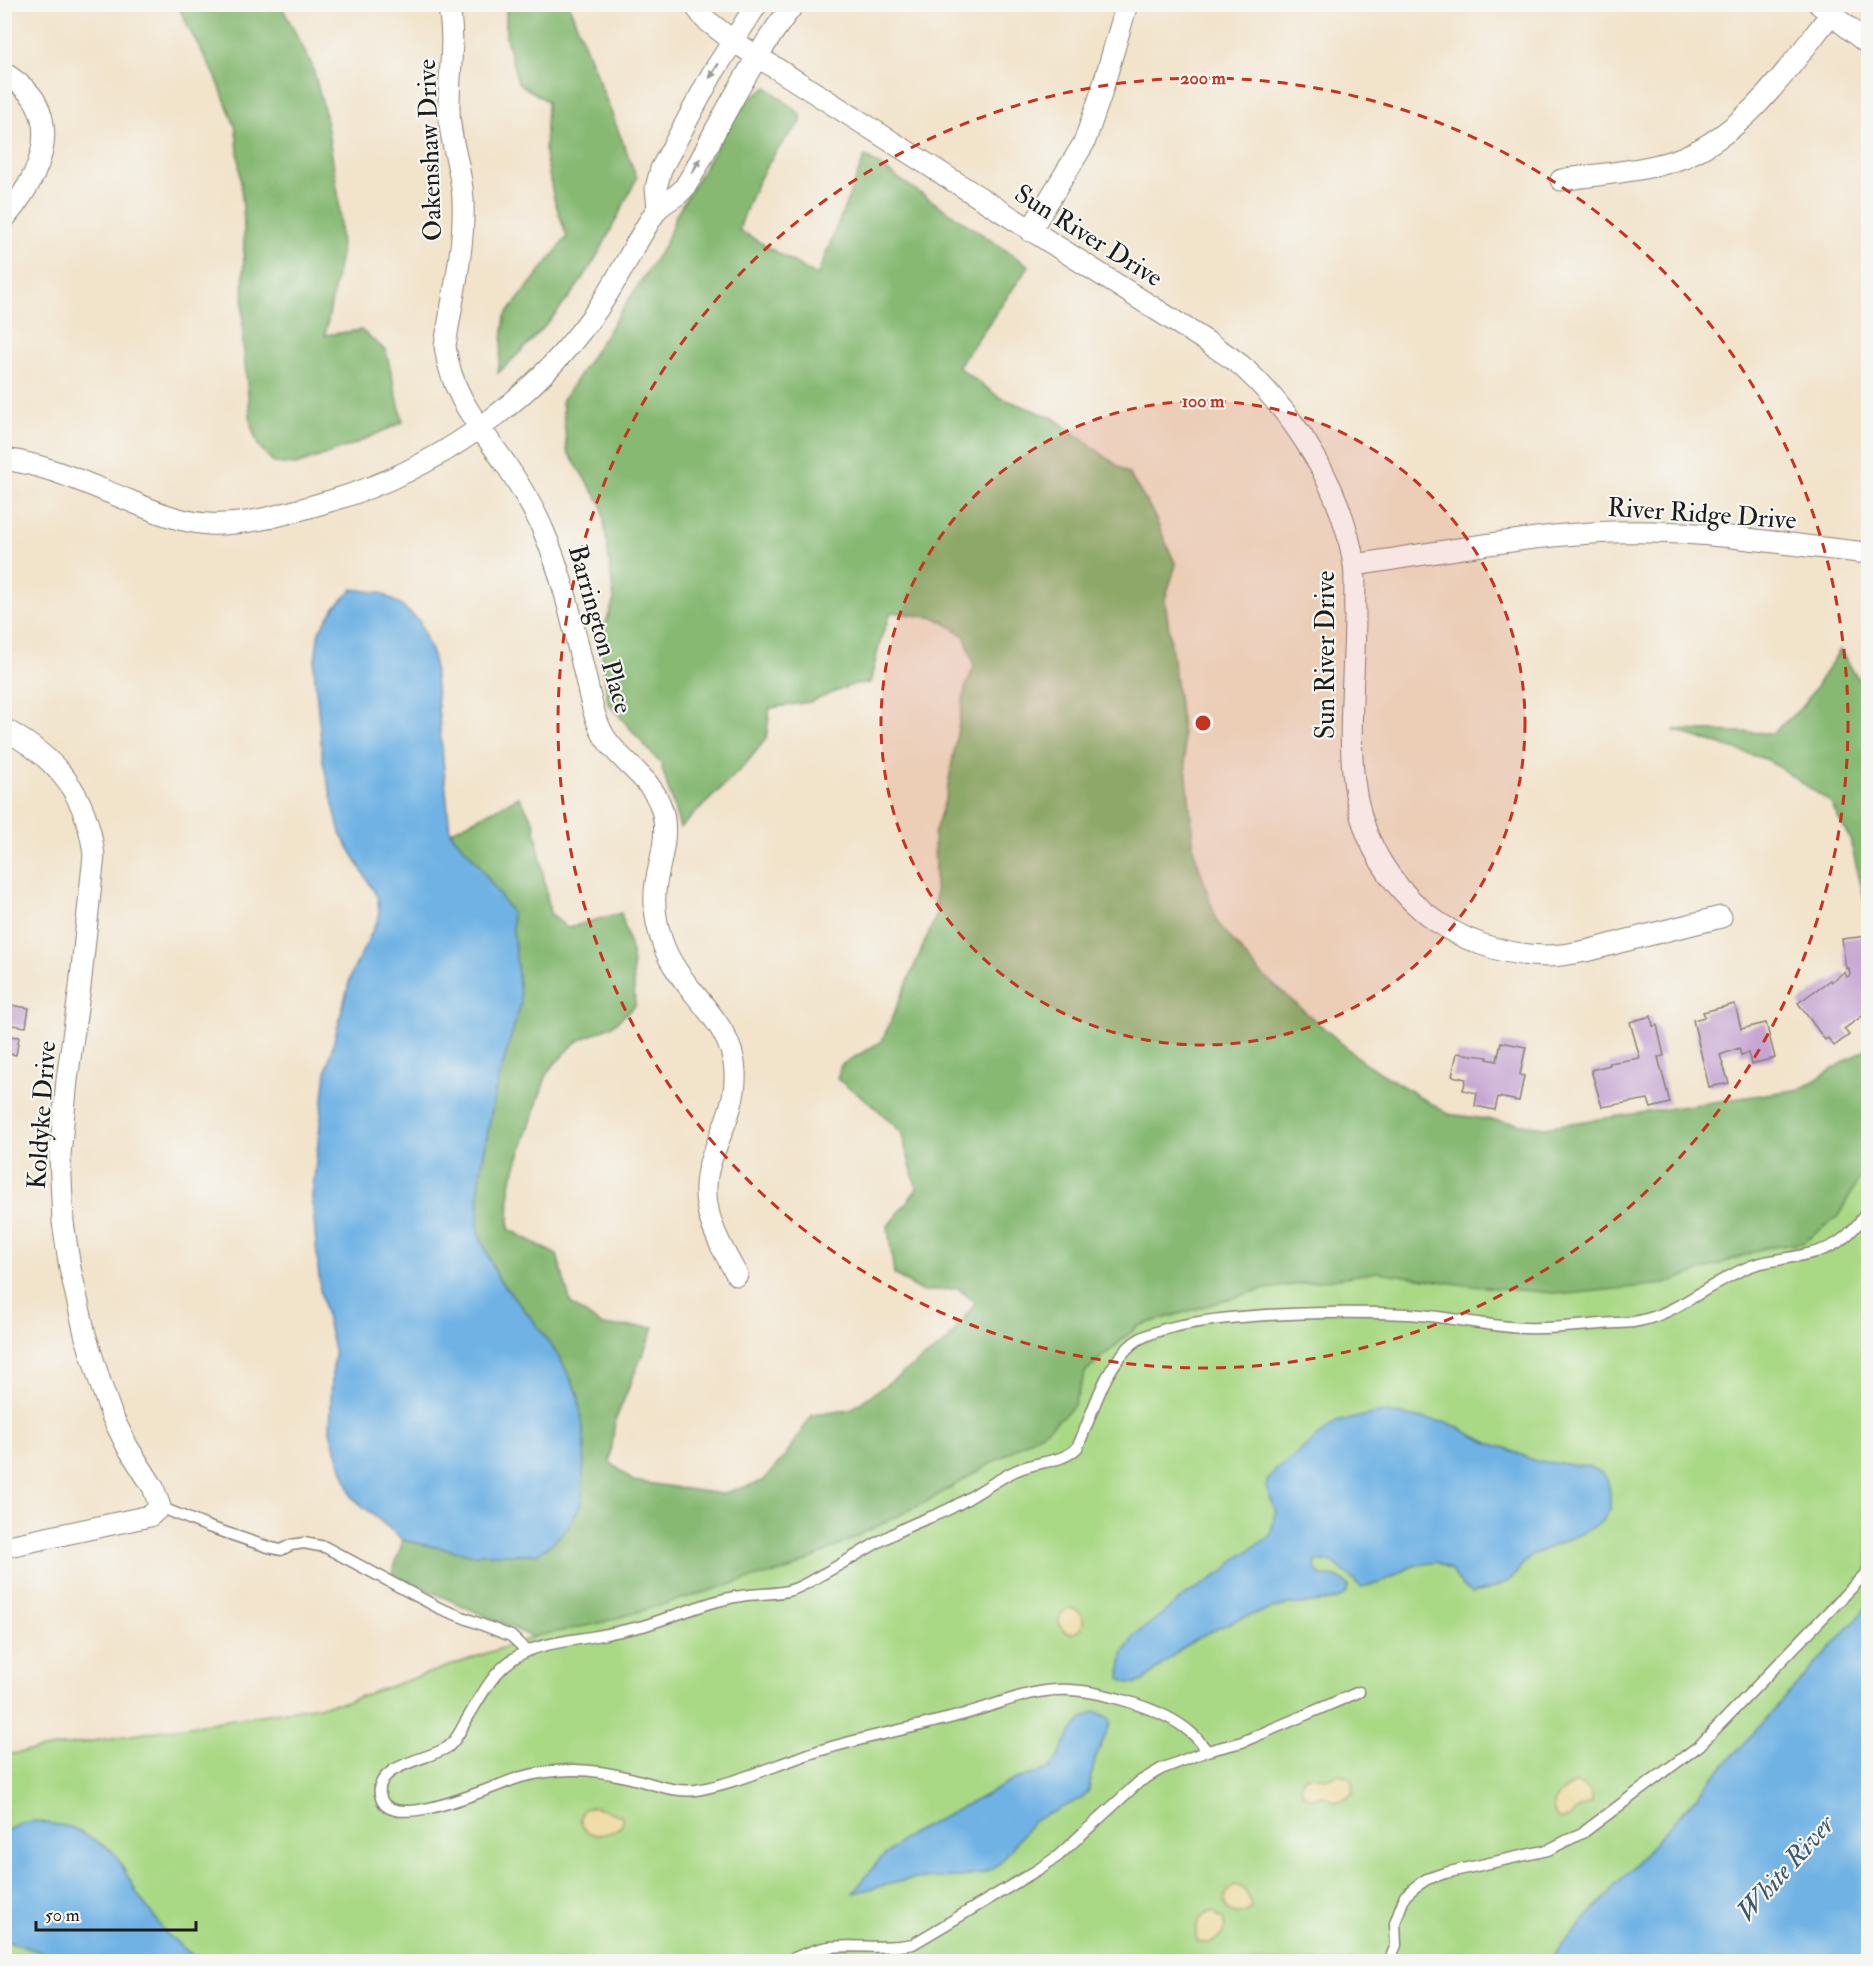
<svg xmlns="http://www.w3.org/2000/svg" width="1873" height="1966" viewBox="0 0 1873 1966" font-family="'IM FELL Double Pica',serif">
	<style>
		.green { fill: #aad986; stroke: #637a51; stroke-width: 1.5 }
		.forest { fill: #87b973; stroke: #526a48; stroke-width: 1.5 }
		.sand { fill: #eeda9e; stroke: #857b5d; stroke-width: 1.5 }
		.water { fill: #6fb2e4; stroke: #466780; stroke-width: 1.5 }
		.building { fill: #c6a5d2 }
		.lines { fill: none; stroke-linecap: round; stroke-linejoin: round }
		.lane-casing { stroke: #878074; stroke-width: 13 }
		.street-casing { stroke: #878074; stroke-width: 23 }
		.lane { stroke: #fff; stroke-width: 10 }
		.street { stroke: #fff; stroke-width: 21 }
		.oneway { fill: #999 }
		.ring { fill: none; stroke: #c8321e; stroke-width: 3; stroke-dasharray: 10 8 }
		.labels { text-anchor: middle; stroke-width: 4.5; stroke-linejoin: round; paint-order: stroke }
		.street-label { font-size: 26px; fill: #1c1c1c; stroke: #f6f6f2 }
		.water-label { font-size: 27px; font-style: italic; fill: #3d586c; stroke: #f6f6f2 }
		.centre { fill: #c8321e; stroke: #f6f6f2; stroke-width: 3 }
		.ring-label { font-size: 18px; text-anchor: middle; font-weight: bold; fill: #c8321e; stroke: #f6f6f2; stroke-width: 4.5; stroke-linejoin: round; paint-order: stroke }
	</style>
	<rect width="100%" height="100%" fill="#f6f6f2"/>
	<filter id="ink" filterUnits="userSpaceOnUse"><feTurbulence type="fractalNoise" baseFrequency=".0167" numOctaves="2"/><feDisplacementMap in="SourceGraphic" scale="12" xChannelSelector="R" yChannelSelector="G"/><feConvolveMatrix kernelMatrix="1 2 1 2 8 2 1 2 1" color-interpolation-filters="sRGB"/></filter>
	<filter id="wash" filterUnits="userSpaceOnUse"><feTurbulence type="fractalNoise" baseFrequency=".008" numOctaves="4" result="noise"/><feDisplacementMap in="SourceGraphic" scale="24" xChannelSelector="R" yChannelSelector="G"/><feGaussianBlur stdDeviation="1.35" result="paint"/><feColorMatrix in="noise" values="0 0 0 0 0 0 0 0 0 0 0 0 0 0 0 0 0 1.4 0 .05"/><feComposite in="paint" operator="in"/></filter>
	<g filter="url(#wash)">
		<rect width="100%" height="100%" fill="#f2e3cb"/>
		<path class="green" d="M1868,1145V1609L1549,1961L5,1962V1755L344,1702L785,1551L1100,1332L1269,1248Z"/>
		<path class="forest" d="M178,5H281L312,65L325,113L339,199L341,254L325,335L361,330L386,351L403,422L352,445L296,465L274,463L258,445L251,425L243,343L244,221L236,129L216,77L188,27Z
			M506,5H569L637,178C621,208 608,240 589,269C564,308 532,342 498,373L505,316L567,237L554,199L545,154L547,101L518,83L506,38Z
			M767,87L801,115V123C771,151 751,191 739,230L817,276L865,156L1029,266L958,367L999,397L1053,418L1129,474L1152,511L1176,565L1165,599L1183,735L1194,851L1217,922L1259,972L1363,1062L1448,1114L1545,1127L1801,1089L1868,1047V1171L1861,1176L1838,1216L1803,1243L1764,1248L1664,1284L1567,1294L1473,1286L1378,1272L1260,1290L1138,1326L1086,1371L1073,1407L1047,1430L926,1502L789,1570L753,1578L600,1623L532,1637L392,1574L403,1540L470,1554H536L578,1393L559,1357L535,1323L498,1278L478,1232L479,1181L495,1092L504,1060L476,861L450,832L519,797L534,822L550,913L567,928L621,913L632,953L635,1006L613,1025L576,1042L548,1071L510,1184L509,1229L557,1255L571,1304L603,1326L654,1327L615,1421L610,1462L633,1481L721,1494L763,1481L785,1456L812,1415L850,1410L948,1341L975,1303L958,1288L922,1292L894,1274L888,1226L917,1189L901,1132L873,1105L837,1079L841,1065L882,1041L936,916L934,834L946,797L965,689L974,666L965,637L952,627L936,618L891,612L881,638L870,683L854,684L810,702L770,708L766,739L743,767L680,828L661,764L608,703L600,639L614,600L602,505L567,451L562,401L666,243L676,215L731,122L749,100Z
			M1840,650L1868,695V915L1850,839L1830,802L1768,760L1673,730L1773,733L1804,705Z"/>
		<path class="sand" d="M1059 1621a12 12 0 1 1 24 0a12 12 0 1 1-24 0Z
			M1339,1775L1348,1777L1352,1781L1353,1793L1347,1798L1336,1802L1324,1796L1310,1798L1303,1794L1301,1786L1304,1778L1311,1776L1327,1778Z
			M1574,1784C1584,1783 1593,1792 1591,1802L1578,1809L1569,1818L1559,1819C1545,1805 1561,1790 1574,1784Z
			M593,1806L622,1816V1825C608,1841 569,1837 584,1809Z
			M1235,1885C1245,1887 1251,1898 1251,1908C1234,1926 1211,1901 1235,1885Z
			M1212,1911L1224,1920L1226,1928C1220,1939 1210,1947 1197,1941C1193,1926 1198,1917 1212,1911Z"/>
		<path class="water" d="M353,589L381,593L398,603L419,621L433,656L450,832L476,861L511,912L521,1003L495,1092L479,1181L478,1232L498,1278L535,1323L559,1357L578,1393L585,1445L581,1504L568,1527L550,1545L536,1554H470L403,1540L352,1497L330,1432L332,1375L335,1354L320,1290L312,1197L326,1072L351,975L379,917L378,898L340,833L323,762L314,668L319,631L335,607Z
			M1383,1412L1449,1423L1488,1443L1506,1448L1535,1461L1588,1466L1602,1473L1607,1479L1610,1492V1510L1601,1522L1585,1532L1532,1555L1509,1581L1487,1590L1472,1593L1462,1586L1452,1571L1437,1562L1413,1566L1380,1583L1361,1587C1344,1575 1340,1559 1316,1561L1315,1568L1321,1576C1333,1576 1340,1576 1348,1586L1347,1592L1342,1597L1334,1600L1306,1604H1289L1239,1619L1201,1636L1181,1649L1143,1681C1134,1685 1127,1685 1120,1678L1123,1654L1134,1636L1186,1595L1225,1571L1236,1559L1270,1536L1276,1512L1266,1487L1268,1480L1276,1470L1336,1422Z
			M1868,1606V1961H1548Z
			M1095,1711L1109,1718L1111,1723L1095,1759L1089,1790L1081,1799L1033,1821L1001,1862L993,1869L981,1874L961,1877L911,1879L853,1893L879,1860L909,1835L1016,1779L1050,1769L1058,1757L1071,1732L1084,1718Z
			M35,1821L71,1827L110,1849L117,1857L138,1895L166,1933L191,1954L208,1961H69L5,1941V1831L25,1822Z"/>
		<g id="blocks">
			<path class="building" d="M1864,638H1868V659H1864Z
				M1868,936V1012L1844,1029L1849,1035L1834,1046L1828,1038L1825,1040L1798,1003L1830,980L1831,982L1844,972L1847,977L1850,975L1849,968L1846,969L1842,939Z
				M4,1004L29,1008L26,1027L4,1024Z
				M1735,1004L1741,1029L1766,1023L1775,1058L1751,1064L1748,1053L1741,1055L1739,1048L1720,1055L1729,1083L1709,1087L1693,1020L1705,1017L1703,1012Z
				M1651,1016L1653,1026L1657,1025L1664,1056L1658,1057L1670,1103L1651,1108L1648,1099L1602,1107L1591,1070L1610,1065L1609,1063L1640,1058L1630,1022Z
				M4,1027H8L7,1036L19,1037L16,1055L4,1053Z
				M1501,1042L1526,1047L1520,1075L1524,1076L1519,1101L1498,1097L1495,1110L1475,1106L1477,1093L1463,1090L1466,1079L1452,1076L1457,1053L1488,1057L1487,1059L1497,1061Z"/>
		</g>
	</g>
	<g filter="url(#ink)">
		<use href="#blocks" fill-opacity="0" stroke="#878074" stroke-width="1.5"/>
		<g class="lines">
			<defs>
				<path id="lane" d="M160,1507L209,1527L268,1547L281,1550L291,1545L304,1543L325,1547L439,1608L511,1636L527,1651
					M1207,1751C1202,1744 1197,1737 1190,1732C1163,1708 1091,1687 1055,1690C1022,1692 989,1708 957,1716C913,1728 869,1736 825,1749C783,1761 739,1783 696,1790C674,1793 651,1783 630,1778C590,1768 561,1767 521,1777C497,1784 392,1834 381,1798C370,1765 429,1760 448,1747C457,1740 461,1729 467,1719C480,1698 492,1673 513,1659C537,1642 573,1641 602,1635C616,1632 630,1629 643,1626C676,1616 707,1601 741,1596C757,1593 775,1595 791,1590C802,1587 812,1580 821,1575C846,1562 870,1546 895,1533C912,1523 931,1518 949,1509C972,1498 992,1482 1015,1471C1037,1460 1061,1464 1077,1448C1093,1414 1102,1371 1131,1345C1170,1310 1352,1311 1407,1314C1447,1316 1485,1326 1524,1328C1550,1329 1576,1326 1601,1324C1612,1323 1623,1323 1633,1322C1676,1316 1711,1281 1751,1266C1761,1262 1772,1261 1782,1259C1826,1251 1843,1248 1868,1210
					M785,1962C799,1956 814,1949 829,1947C858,1944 885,1950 913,1944L1039,1869L1058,1856L1139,1782L1161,1769L1207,1751L1242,1742L1359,1692
					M1389,1962L1396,1945L1395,1923L1400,1909L1405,1896L1415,1887L1427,1879L1445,1873L1548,1850L1584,1832L1700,1745L1868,1571"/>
				<path id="street" d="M448,4C456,38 449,71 449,105C448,138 462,168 463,200C465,249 452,298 445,346C451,395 478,424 505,463C519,484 533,506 543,530C562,573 572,621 583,667C589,690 592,715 604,736C620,762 651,777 661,807C670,833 660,859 656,883C653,903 656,925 663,944C679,990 732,1019 735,1071C737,1103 721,1131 711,1160C696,1203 716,1238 737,1275
					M694,4L705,19L733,41L1209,343C1220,351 1233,358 1244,368C1298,418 1343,491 1354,565C1356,580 1354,597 1355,613C1355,724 1327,830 1424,912C1458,940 1504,956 1548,956C1574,955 1599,948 1624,941C1656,933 1689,925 1721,917
					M1819,4L1868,44
					M4,73C15,80 28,89 35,101C58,142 31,187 4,219
					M1561,180C1598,174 1650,171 1684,157C1748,130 1789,67 1831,14
					M658,208L656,188L661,169L712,74L757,4
					M1030,231L1084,143L1100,97L1127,4
					M4,459C48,465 87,484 128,500C153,511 180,522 208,524C248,526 292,512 330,501C435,471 531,402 594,314C618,281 634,244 656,211C663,201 677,198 684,188C696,171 705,151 714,133C739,88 762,44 794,4
					M1354,565C1453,551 1552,529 1652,532C1724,533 1796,546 1868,553
					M4,729C57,758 87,794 94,855L80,987L67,1080L60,1155L63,1222L70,1268L85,1334L101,1385L112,1416L127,1446L153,1487L160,1507L150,1516L4,1547"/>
			</defs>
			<use href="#lane" class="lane-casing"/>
			<use href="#street" class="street-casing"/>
			<use href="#lane" class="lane"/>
			<use href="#street" class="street"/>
		</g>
		<defs><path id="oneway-solid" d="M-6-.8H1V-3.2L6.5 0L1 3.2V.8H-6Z" transform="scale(1.5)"/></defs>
		<g class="oneway">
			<use href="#oneway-solid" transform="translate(714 71) rotate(122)"/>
			<use href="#oneway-solid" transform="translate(696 166) rotate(-61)"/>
		</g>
	</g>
	<circle cx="1203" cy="723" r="322" fill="#c8321e" fill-opacity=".12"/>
	<g class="ring">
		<circle cx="1203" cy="723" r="322"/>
		<circle cx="1203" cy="723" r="645"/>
	</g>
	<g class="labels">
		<g class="street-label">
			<text transform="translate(429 150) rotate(-92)" y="9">Oakenshaw Drive</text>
			<text transform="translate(1089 235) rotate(32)" y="9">Sun River Drive</text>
			<text transform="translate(1702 513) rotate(4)" y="9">River Ridge Drive</text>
			<text transform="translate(601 629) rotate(74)" y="9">Barrington Place</text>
			<text transform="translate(1325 655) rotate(-90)" y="9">Sun River Drive</text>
			<text transform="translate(41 1115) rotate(-86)" y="9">Koldyke Drive</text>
		</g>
		<g class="water-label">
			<text transform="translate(1785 1868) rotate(-48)" y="9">White River</text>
		</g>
	</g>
	<circle cx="1203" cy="723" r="9" class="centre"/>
	<g class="ring-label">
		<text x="1203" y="84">200 m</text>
		<text x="1203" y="407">100 m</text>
	</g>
	<rect width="1873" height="1966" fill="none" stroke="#f6f6f2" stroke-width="24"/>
	<path d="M36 1921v9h160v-9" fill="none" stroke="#1c1c1c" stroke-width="3"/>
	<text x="45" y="1921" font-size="18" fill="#1c1c1c" stroke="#f6f6f2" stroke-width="4.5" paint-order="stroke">50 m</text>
</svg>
